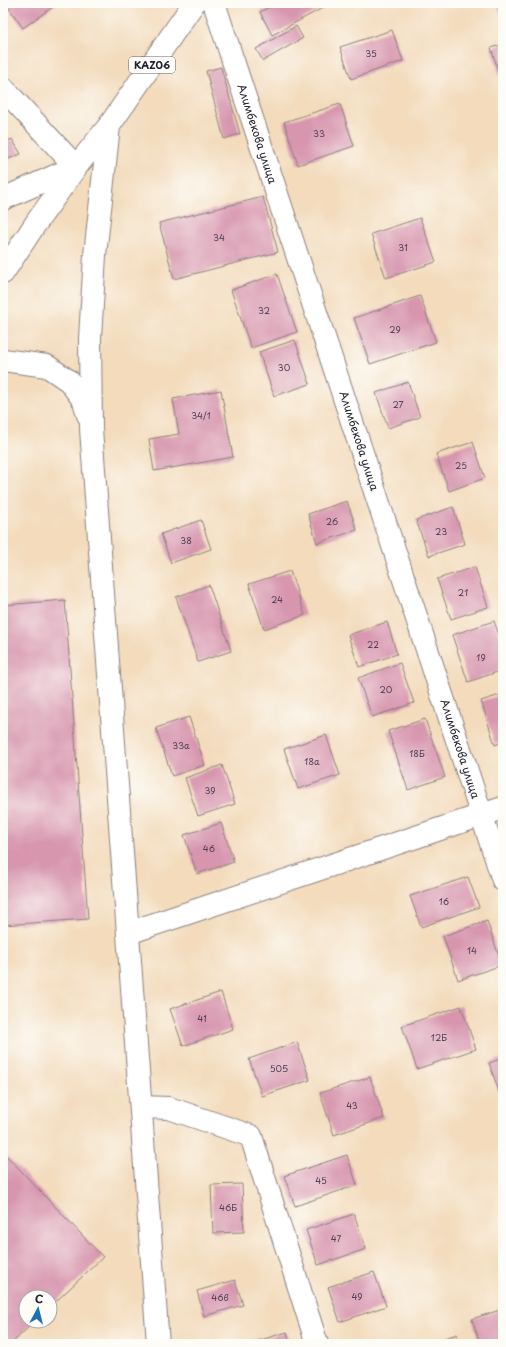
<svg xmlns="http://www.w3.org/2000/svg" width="506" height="1347" viewBox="0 0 506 1347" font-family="'Playpen Sans',sans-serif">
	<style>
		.building { fill: #d795ae }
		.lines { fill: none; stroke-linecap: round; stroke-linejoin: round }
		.street-casing { stroke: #8a7e7c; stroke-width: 24 }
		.highway-casing { stroke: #8a7e7c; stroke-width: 24 }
		.street { stroke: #fff; stroke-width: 22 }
		.highway { stroke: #fff; stroke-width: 22 }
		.labels { text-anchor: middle; stroke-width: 3; stroke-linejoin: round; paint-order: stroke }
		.number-label { font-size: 9px; fill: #4f3f58 }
		.shield { fill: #fdfcf7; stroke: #646373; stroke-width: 1 }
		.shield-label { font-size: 10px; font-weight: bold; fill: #22223b }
		.street-label { font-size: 11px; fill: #22223b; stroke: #fdfcf7 }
	</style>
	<rect width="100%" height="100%" fill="#fdfcf7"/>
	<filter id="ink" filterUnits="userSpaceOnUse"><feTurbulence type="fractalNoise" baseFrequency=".025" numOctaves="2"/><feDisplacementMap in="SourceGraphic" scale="8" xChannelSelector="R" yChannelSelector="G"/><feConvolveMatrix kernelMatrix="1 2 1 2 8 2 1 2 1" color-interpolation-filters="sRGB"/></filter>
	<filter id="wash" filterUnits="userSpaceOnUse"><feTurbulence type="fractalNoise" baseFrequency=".012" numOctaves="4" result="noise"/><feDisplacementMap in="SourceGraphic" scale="16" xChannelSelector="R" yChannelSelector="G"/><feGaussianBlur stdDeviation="0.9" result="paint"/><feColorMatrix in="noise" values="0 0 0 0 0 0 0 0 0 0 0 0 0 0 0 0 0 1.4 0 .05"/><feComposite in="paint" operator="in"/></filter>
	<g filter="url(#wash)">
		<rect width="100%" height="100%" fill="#f3dbbc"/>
		<g id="blocks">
			<path class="building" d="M5,3H58L23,28Z
				M277,3H332L272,35L260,12Z
				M497,3H503V20Z
				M296,26L303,38L263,61L256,49Z
				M392,30L403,61L351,79L340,47Z
				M503,44V75L500,76L491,48Z
				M221,67L240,134L224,139L206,71Z
				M340,104L354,146L298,165L284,122Z
				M12,139L21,154L3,161V143Z
				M263,197L278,252L174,279L159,223Z
				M420,218L436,262L386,278L371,234Z
				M277,274L297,332L251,348L231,290Z
				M420,296L436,342L370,364L354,318Z
				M295,340L310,384L274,396L259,352Z
				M408,382L420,417L388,428L376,393Z
				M221,390L233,457L154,471L149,439L179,434L173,399Z
				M473,442L485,478L449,491L436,454Z
				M347,501L357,530L317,543L308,514Z
				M453,507L465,544L429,556L416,520Z
				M201,520L211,549L171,563L161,534Z
				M475,567L488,607L451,619L437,579Z
				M290,571L305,615L264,629L249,584Z
				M209,585L231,651L198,662L176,597Z
				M65,600L88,919L3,925V605Z
				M494,621L503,646V670L468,682L452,635Z
				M387,622L397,654L359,667L348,635Z
				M400,663L414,703L372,717L358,678Z
				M503,694V742L495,745L481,701Z
				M189,717L205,765L172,776L156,728Z
				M425,719L445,777L408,790L388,731Z
				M326,735L340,775L298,789L284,749Z
				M222,765L235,804L198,816L185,778Z
				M221,823L234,862L197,874L184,835Z
				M468,877L479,907L421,927L410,896Z
				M487,921L502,965L458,980L443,936Z
				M221,992L233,1029L183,1046L170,1009Z
				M461,1006L476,1049L417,1069L402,1026Z
				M297,1042L310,1080L262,1096L249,1059Z
				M503,1058V1103L489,1063Z
				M370,1077L384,1118L334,1135L320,1093Z
				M3,1152L103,1257L50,1307V1297H26V1321H35L11,1344L3,1343Z
				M347,1155L357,1185L295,1206L284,1176Z
				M242,1184L244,1232L213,1233L211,1185Z
				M354,1214L366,1249L318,1265L306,1230Z
				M374,1272L386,1306L340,1322L328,1287Z
				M235,1280L243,1305L204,1316L197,1291Z
				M503,1309V1344H480L472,1319Z
				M287,1332L290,1344H248Z
				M457,1334L460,1344H427Z"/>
		</g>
	</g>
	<g filter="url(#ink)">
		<use href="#blocks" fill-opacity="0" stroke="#8a7e7c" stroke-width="1"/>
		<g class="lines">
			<defs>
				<path id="street" d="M214,3L503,880
					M3,88L76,167
					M128,933L503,808
					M141,1107L169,1108L251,1136L317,1344"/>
				<path id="highway" d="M109,126L95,255L90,338L91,429L158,1344
					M3,199L75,167
					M3,273L36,223L76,167L109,126L194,3
					M3,360L47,366L69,381L84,401L88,415"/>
			</defs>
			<use href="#street" class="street-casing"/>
			<use href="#highway" class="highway-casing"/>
			<use href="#street" class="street"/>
			<use href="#highway" class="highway"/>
		</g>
	</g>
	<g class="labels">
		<g class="number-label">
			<text x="371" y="57">35</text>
			<text x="319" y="137">33</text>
			<text x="219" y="241">34</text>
			<text x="403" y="251">31</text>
			<text x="264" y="314">32</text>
			<text x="395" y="333">29</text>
			<text x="284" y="371">30</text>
			<text x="398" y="408">27</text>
			<text x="201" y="419">34/1</text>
			<text x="461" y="469">25</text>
			<text x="332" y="525">26</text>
			<text x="441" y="535">23</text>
			<text x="186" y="544">38</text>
			<text x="463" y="596">21</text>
			<text x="277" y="603">24</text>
			<text x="373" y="648">22</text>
			<text x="481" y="661">19</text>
			<text x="386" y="693">20</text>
			<text x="181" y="749">33а</text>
			<text x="417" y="757">18Б</text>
			<text x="312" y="765">18а</text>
			<text x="210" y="794">39</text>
			<text x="209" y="852">46</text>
			<text x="444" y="905">16</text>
			<text x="472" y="954">14</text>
			<text x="202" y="1022">41</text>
			<text x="439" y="1041">12Б</text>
			<text x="279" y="1072">505</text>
			<text x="352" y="1109">43</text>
			<text x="321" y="1184">45</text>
			<text x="228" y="1211">46Б</text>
			<text x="336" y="1242">47</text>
			<text x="357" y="1300">49</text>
			<text x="220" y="1301">46в</text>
		</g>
		<rect class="shield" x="129" y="57" width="46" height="16" rx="3"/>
		<g class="shield-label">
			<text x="152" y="69">KАZ06</text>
		</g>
		<g class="street-label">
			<text transform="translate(257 134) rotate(72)" y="4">Алимбекова улица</text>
			<text transform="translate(359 441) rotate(72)" y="4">Алимбекова улица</text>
			<text transform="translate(460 749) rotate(72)" y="4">Алимбекова улица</text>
		</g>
	</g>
	<rect width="506" height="1347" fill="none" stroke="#fdfcf7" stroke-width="16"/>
	<g transform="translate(38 1309) rotate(7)"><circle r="19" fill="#fdfcf7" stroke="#a5a5ac"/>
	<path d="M0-3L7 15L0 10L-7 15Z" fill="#1f6fb2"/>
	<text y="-6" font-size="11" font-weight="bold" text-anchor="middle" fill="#22223b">С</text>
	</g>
</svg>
